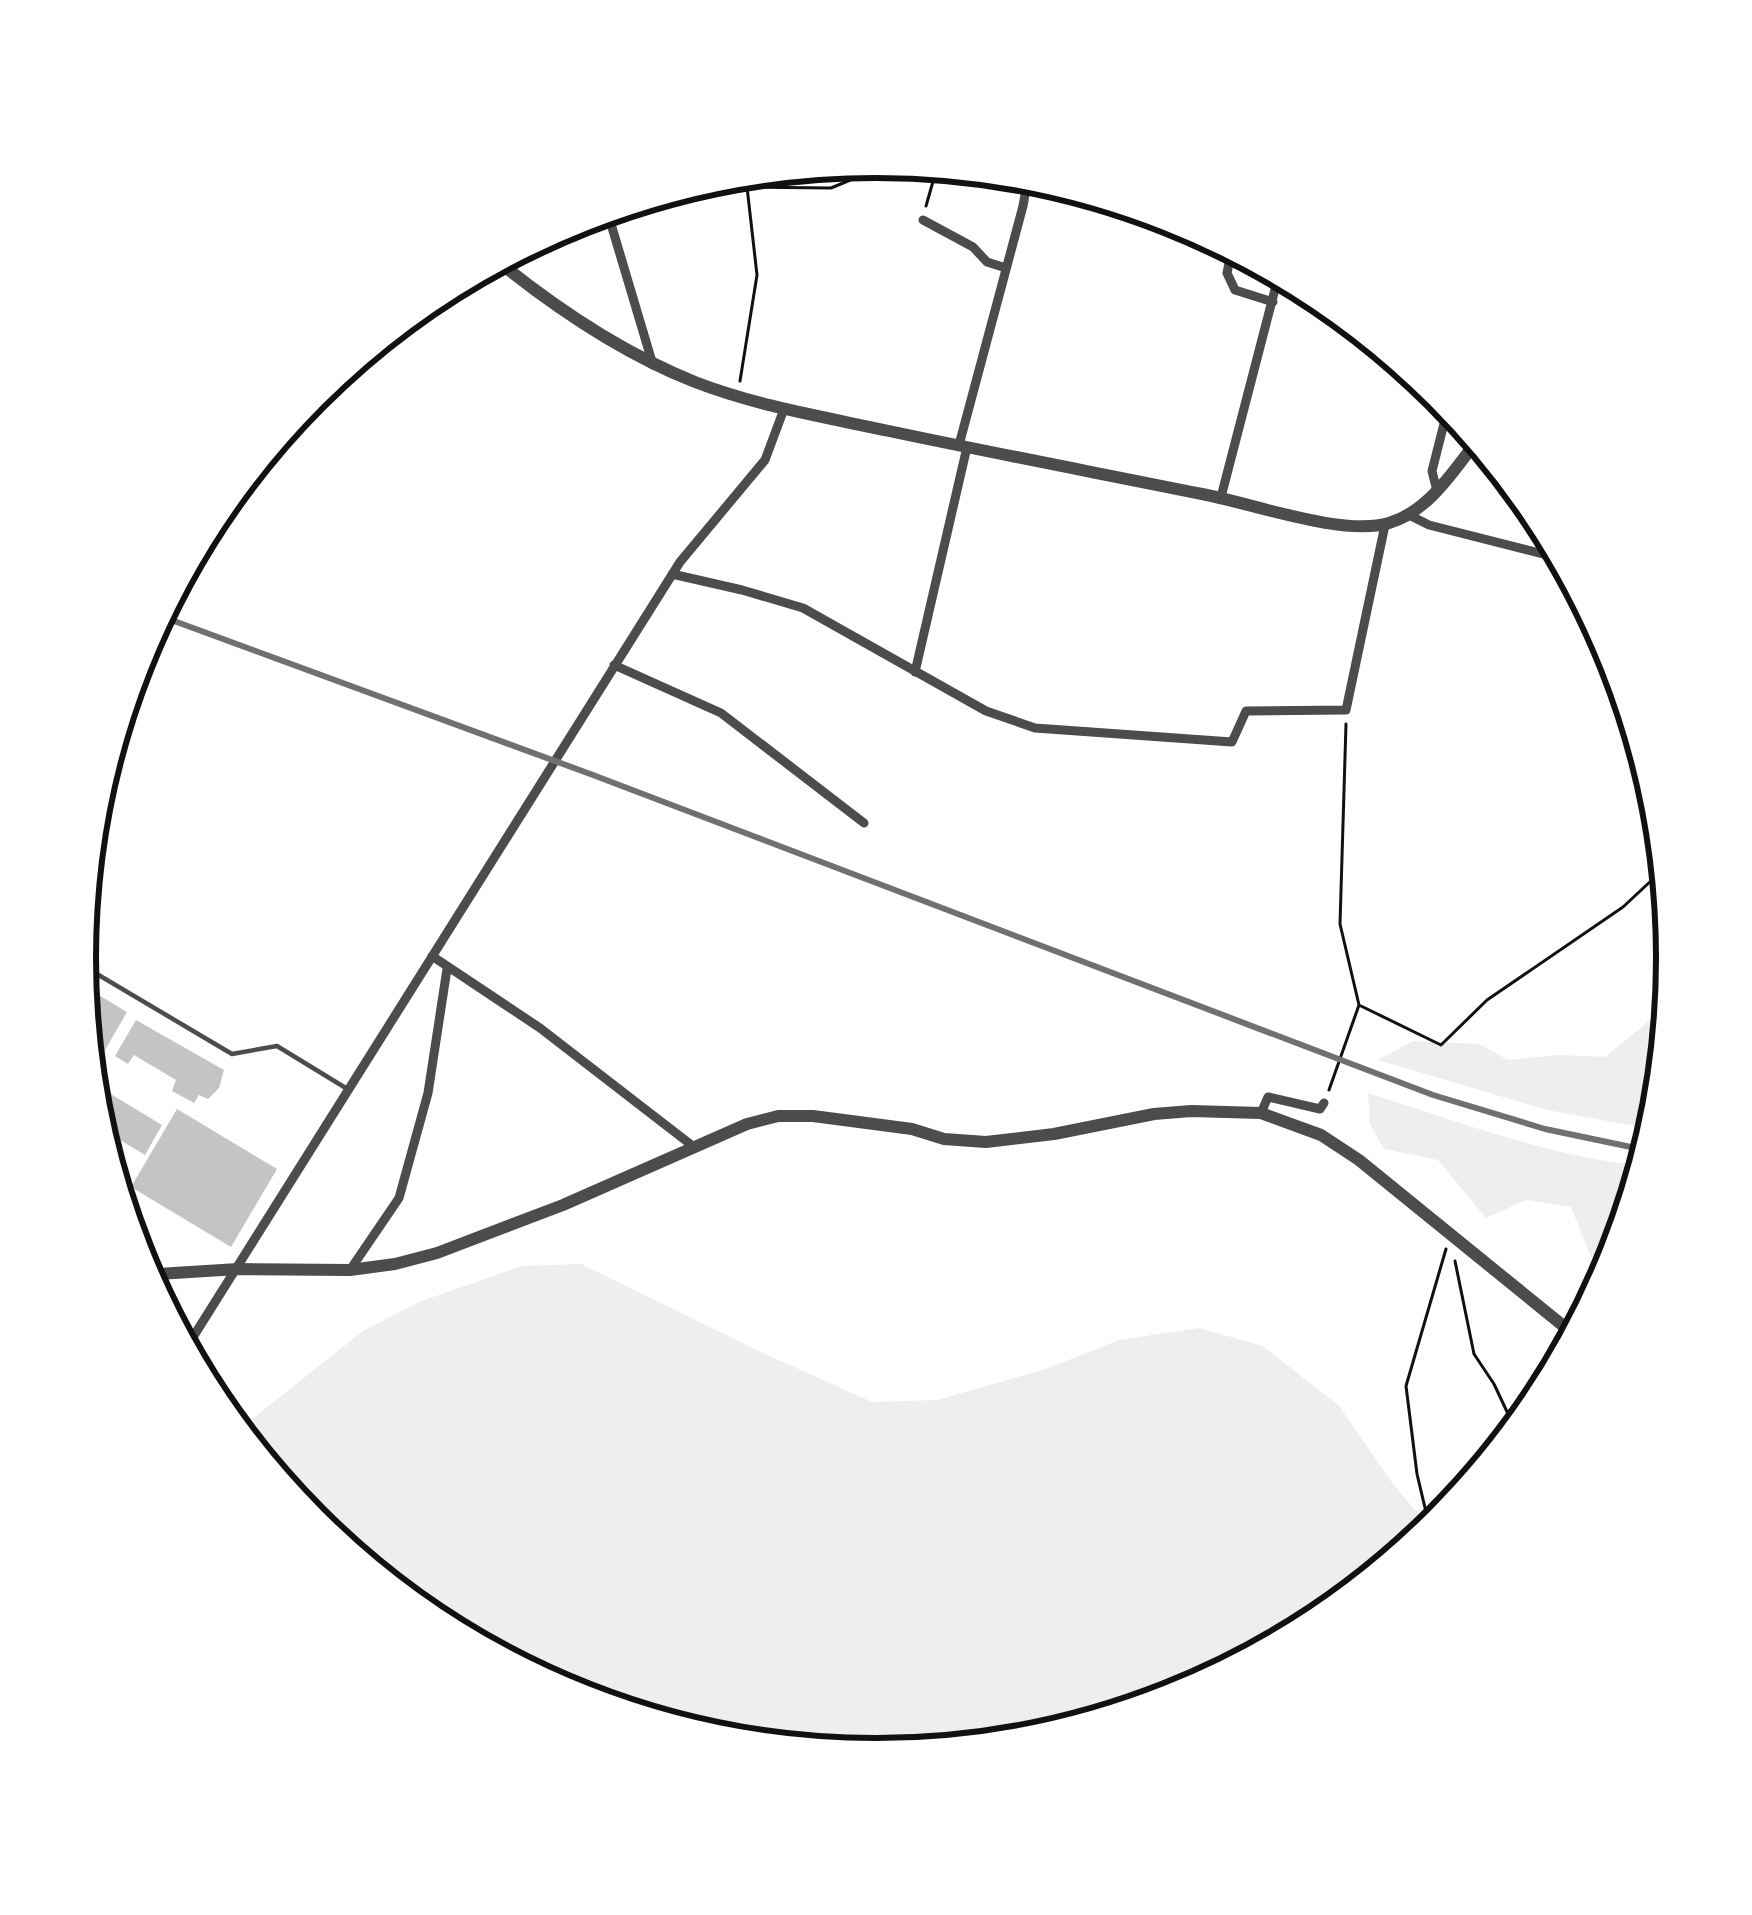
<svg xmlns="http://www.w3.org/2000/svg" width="1752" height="1915" viewBox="0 0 1752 1915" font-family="Karla,sans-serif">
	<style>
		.green { fill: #eee }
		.building { fill: #c4c4c4 }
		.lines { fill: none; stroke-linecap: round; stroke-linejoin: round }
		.path { stroke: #111; stroke-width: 3 }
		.service { stroke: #4c4c4c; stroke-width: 4.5 }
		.minor { stroke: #4c4c4c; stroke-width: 9 }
		.tertiary { stroke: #4c4c4c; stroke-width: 12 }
		.rail { stroke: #707070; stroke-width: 6 }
		.rim { fill: none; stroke: #111; stroke-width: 6 }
	</style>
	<rect width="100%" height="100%" fill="#fff"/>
	<path class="green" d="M1673,1001L1661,1114L1657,1130L1547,1110L1378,1060L1413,1041L1479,1044L1508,1060L1559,1055L1605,1057Z
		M1368,1093C1454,1120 1556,1159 1646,1166L1618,1257L1593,1262L1571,1207L1526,1200L1486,1218L1438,1160L1384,1149L1370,1124Z
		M581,1264L763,1353L872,1402L937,1400L1046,1369L1119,1340L1199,1328L1263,1346L1339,1406L1393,1484L1433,1531L1320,1624L1182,1698L1032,1743L875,1758L719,1743L569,1697L430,1623L309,1523L233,1430L256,1416L363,1331L419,1302L522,1266Z"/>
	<path class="building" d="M77,982L127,1012L101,1057L85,1048L95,1031L81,1023Z
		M136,1020L224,1070L219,1088L208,1099L199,1095L194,1103L172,1091L176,1080L134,1055L128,1064L115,1056Z
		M109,1093L162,1125L145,1155L94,1124Z
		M177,1109L277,1169L231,1247L131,1187Z"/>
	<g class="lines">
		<path class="path" d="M924,161L934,170
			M719,172L737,187L831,188L901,159
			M926,206L936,171L943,163
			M740,381L757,275L747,187
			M1361,1006L1441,1045L1487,1000L1623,907L1668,865
			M1329,1090L1359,1005L1340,924L1346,724
			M1455,1261L1474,1354L1494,1384L1517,1433
			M1431,1533L1417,1474L1406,1386L1446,1249"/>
		<path class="service" d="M75,961L232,1054L277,1046L349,1090"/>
		<path class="minor" d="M594,210L611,224L653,365
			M923,220L973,247L987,262L1006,268
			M611,224L642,196
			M1233,244L1227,273L1235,290L1273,302
			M1279,273L1297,279
			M959,445L1023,206L1029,172
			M1437,491L1432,471L1450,400
			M1221,497L1280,270
			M1409,515L1429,525L1567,560
			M672,574L742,590L803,608L986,711L1035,728L1232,742L1246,711L1346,710L1385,525
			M614,665L721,713L864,823
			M915,672L967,447
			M432,956L540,1028L694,1147
			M1261,1113L1268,1097L1320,1109L1324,1103
			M350,1270L399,1198L428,1093L447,969
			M183,1353L680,562L765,460L784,409"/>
		<path class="tertiary" d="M494,258C554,307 622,353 695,382C757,406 824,417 889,431C993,453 1098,473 1202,494C1251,503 1343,537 1389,523C1430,511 1455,468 1480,437
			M142,1275L238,1269L350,1270L395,1264L437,1253L563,1205L747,1124L778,1116H813L912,1129L944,1139L986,1142L1054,1134L1154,1114L1191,1111L1261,1113L1321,1135L1359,1160L1577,1337"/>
		<path class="rail" d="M155,614L593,775L1433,1095L1545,1129L1650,1151"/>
	</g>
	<path d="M0 0H1752V1915H0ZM96 958a780 780 0 1 1 1560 0a780 780 0 1 1-1560 0Z" fill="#fff" fill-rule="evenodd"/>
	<path class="rim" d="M96 958a780 780 0 1 1 1560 0a780 780 0 1 1-1560 0Z"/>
</svg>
